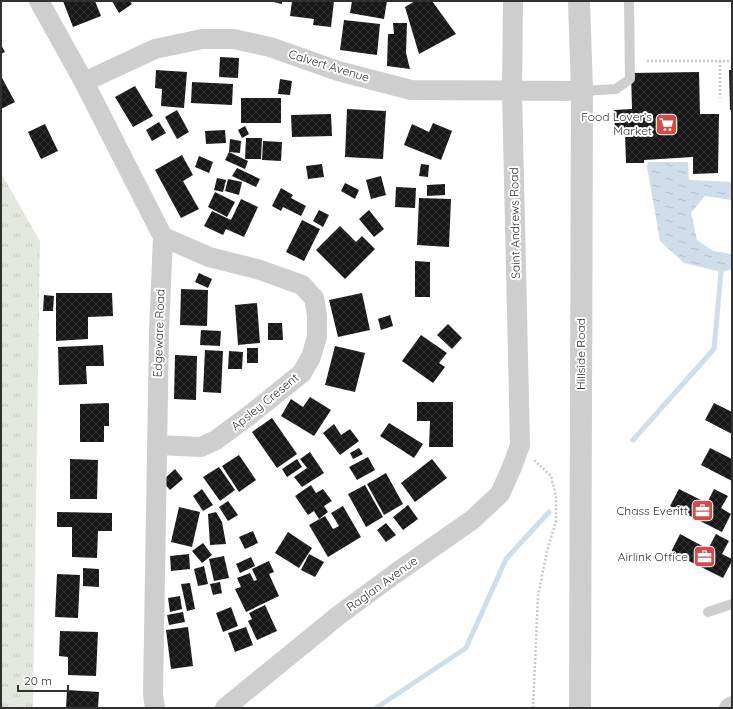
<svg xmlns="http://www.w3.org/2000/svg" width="733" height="709" viewBox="0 0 733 709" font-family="Quicksand,sans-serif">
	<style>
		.grass { fill: url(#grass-tufts) }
		.water { fill: url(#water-ripples) }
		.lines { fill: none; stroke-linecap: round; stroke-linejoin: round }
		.stream { stroke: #d0ddea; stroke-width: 5 }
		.building { fill: url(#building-cross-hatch) }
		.path { stroke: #c8c8c8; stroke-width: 2.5; stroke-dasharray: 2 2; stroke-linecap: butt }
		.service { stroke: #cecece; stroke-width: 10 }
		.minor { stroke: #cecece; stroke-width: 20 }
		.tertiary { stroke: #cecece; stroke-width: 22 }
		.labels { text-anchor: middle; stroke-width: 4; stroke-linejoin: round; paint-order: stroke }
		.street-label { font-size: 12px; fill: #313131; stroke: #fff }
		.poi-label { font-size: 12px; fill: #313131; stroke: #fff; text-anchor: end }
	</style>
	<defs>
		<pattern id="grass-tufts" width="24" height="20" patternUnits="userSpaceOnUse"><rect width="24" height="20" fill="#e3e9de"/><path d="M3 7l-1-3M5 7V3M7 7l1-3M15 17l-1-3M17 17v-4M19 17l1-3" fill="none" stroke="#c3c8bf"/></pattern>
		<pattern id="water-ripples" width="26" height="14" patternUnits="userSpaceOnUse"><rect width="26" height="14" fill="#d0ddea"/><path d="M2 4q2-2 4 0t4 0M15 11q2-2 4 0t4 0" fill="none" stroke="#b3bec9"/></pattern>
		<pattern id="building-cross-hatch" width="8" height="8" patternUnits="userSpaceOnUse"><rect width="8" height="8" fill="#181818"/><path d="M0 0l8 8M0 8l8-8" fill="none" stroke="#313131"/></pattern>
	</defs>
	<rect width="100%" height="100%" fill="#fff"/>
	<path class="grass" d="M1,173L40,241L33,708H1Z"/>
	<path class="water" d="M648,162H688L689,180L732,182V200L705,196L691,213L697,240L713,251L732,254V269L721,272L684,263L660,241L647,167Z"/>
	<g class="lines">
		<path class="stream" d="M633,440L714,349L721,272
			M376,708L466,648L506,559L549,512"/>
	</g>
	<path class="building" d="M63,1H95L101,16L73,27Z
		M112,1H130L132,4L119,13Z
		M269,1H282V4Z
		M292,1H334L331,27L313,25L314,19L290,16Z
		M352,1H387L384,19L350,13Z
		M415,1H432L456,34L419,54L405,7Z
		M344,20L380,24L377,55L340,50Z
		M393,23H407L406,53L410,69L387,66L388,34H394Z
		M1,45L5,52L1,54Z
		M220,57L239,58L238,78L219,77Z
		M156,70L187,72L184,108L161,106L162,89L155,88Z
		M729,70H732V110H730Z
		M699,72L700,114H719L718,173L693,174V157L644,160V163H626L625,133L615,134L614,110L632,109L631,73Z
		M1,76L15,102L1,109Z
		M280,79L292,81L290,95L278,94Z
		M192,82L233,84L232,105L191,103Z
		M135,86L153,116L133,127L115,97Z
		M241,98H281V123H241Z
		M347,109L386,111L383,159L345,157Z
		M177,110L189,132L177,139L165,117Z
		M331,114L332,136L292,137L291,115Z
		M159,122L166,133L152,141L146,130Z
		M433,123L452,131L441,160L404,145L412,124L429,132Z
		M45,124L58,151L41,159L28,132Z
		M245,126L249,134L242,138L238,130Z
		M225,130L226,143L206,144L205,131Z
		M246,138H262L261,159H245Z
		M230,139L241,141L240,153L229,152Z
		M263,141L282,142L281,161L262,160Z
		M229,152L248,161L245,169L225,160Z
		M182,155L193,175L183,181L199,209L181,218L155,170Z
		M199,156L213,162L209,173L195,167Z
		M322,164L324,177L308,179L306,166Z
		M421,164L429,165L428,177L419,176Z
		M237,168L260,179L256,187L232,176Z
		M381,176L386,195L371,199L366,180Z
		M217,178L226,180L223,192L214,190Z
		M228,179L242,182L239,195L225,191Z
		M345,183L359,190L355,199L341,191Z
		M445,184V195L427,196V185Z
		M396,187L416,188L415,208L395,207Z
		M281,188L293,195L291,198L306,206L301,216L283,207L281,211L272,206Z
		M215,192L235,202L227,217L208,207Z
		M419,198L451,199L449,247L417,245Z
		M241,199L258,207L244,237L226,229L223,235L204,226L212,211L231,220Z
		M319,210L329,215L323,227L313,221Z
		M369,210L384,229L374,237L359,219Z
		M302,220L320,229L304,261L286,252Z
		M340,226L356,242L362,236L375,249L345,279L316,250Z
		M415,261L430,262V297H415Z
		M199,273L212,279L208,288L195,282Z
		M181,289L208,290L207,326L180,325Z
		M56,293H112L113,316L88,317V339L56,341Z
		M362,293L370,330L338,337L329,300Z
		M44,295L54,296L53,311H43Z
		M257,303L260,343L238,345L235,305Z
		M390,315L393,326L381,330L378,319Z
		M268,323H282L283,340H268Z
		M448,324L462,338L452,349L437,335Z
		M201,330L221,331L220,346L200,345Z
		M421,335L447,353L439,363L445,367L433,383L402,361Z
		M103,345L104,366H86L87,384L59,385L58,347Z
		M335,346L365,353L355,392L325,385Z
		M247,348H258V363H247Z
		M205,350L223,351L221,393L203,392Z
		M229,351L243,352L242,369H228Z
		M175,355L197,356L196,400L174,399Z
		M310,397L331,410L314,436L281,416L291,399L303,407Z
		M417,402H453V447H429L430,421H417Z
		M109,403V426H104V442H80V404Z
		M714,403L732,412V434L705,420Z
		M272,418L297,454L277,468L252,432Z
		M389,423L423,444L414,458L380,436Z
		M334,424L341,435L350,429L359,441L340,455L323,433Z
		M359,448L363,454L353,459L350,453Z
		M710,448L732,459V481L701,465Z
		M310,452L324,473L302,487L294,477L307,468L300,459Z
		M239,455L256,480L239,492L222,466Z
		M368,457L375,470L357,480L349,467Z
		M70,459L98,460L97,499H70Z
		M297,459L302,467L287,477L282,469Z
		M432,459L447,478L415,502L401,483Z
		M219,467L235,490L220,501L203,477Z
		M175,469L183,479L170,490L162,481Z
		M386,473L403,504L384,515L367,484Z
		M311,485L316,493L323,489L332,501L324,506L328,512L319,519L314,511L308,515L295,496Z
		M365,485L383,517L366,527L348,494Z
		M202,489L213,505L203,511L193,496Z
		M679,489L707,503L714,489L728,496L721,508L731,514L722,532L670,506Z
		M228,501L238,515L228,521L219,507Z
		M408,505L418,519L403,530L393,517Z
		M343,506L361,537L328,557L309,525L325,516L333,529L339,526L331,513Z
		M179,507L200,512L192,547L171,542Z
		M57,512L112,513V531H98L97,558L72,557V527H57Z
		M216,512L222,522L226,544L210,545L208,514Z
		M386,523L396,535L386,542L377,530Z
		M253,531L258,543L245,549L239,537Z
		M288,532L312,548L299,568L275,553Z
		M680,534L708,549L716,534L729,541L722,554L732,559V561L723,578L671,552Z
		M203,543L212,555L202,563L192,551Z
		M189,554L190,569L171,571L170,556Z
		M309,554L324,562L315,577L301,570Z
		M224,556L229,578L214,581L209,559Z
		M251,557L255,566L240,573L236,564Z
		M269,561L274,572L269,574L279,596L246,612L235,589L241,587L237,578L250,573L254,581L257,580L252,569Z
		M204,566L208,584L198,586L194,569Z
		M83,568L99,569V587L83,586Z
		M57,574L80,575L78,618L55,617Z
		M220,582L222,593L213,595L210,584Z
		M190,583L195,609L187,611L181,584Z
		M180,596L182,609L170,612L168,598Z
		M265,605L277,631L257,640L248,621L252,619L249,613Z
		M231,607L238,626L223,632L216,613Z
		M183,612L185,622L169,625L167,615Z
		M188,627L193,666L171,669L166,630Z
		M246,627L253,645L235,652L228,633Z
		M60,631L98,632L96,676L68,675V657L59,656Z
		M67,690L99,692L98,708H66Z"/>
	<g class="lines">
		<path class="path" d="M647,61H732
			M720,61V98
			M533,708L538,596L547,551L556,521V496L551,476L534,460"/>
		<path class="service" d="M582,91L616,89L630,79L629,1
			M708,612L732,604"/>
		<path class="minor" d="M39,1L84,82L163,237L159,332L153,695L155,708
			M84,82L155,49L202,39H234L270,47L338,71L411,90L582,91
			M157,445L201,447L216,440L251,414L302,373L311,357L317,337V315L314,298L302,285L257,269L209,257L163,237
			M225,708L339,615L396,573L472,520L500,494L512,467L520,445L512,91L513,1
			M729,708L732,706"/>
		<path class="tertiary" d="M579,1L582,91L580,708"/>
	</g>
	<defs>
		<symbol id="supermarket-square" viewBox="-11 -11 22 22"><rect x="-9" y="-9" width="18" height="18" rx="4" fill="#d24c49" stroke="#fff"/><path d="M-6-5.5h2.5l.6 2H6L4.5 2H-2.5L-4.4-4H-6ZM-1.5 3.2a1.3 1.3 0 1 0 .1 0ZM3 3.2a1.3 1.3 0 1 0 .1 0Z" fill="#fff"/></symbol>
		<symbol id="office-square" viewBox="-11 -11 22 22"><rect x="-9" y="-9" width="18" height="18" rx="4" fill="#d24c49" stroke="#fff"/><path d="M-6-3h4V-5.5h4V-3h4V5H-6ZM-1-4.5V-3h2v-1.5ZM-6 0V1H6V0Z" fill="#fff"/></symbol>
	</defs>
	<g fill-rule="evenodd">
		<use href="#supermarket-square" x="654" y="112" width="25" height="25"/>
		<use href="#office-square" x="690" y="498" width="25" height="25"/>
		<use href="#office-square" x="692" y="544" width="25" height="25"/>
	</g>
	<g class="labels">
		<g class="street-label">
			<text transform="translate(329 66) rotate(17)" y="4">Calvert Avenue</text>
			<text transform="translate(515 223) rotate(-91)" y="4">Saint Andrews Road</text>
			<text transform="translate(159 333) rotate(-88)" y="4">Edgeware Road</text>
			<text transform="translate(581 354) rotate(-90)" y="4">Hillside Road</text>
			<text transform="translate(265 402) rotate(-39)" y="4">Apsley Cresent</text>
			<text transform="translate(382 584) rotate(-36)" y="4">Raglan Avenue</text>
		</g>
		<g class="poi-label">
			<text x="652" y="121">Food Lover’s<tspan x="652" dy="14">Market</tspan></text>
			<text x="688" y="515">Chass Everitt</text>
			<text x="688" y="561">Airlink Office</text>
		</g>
	</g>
	<rect width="733" height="709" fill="none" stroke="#313131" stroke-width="4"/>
	<path d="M18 685v6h50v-6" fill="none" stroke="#313131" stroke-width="2"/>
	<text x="24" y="685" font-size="12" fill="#313131" stroke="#ffffff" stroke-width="3" paint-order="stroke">20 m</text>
</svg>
